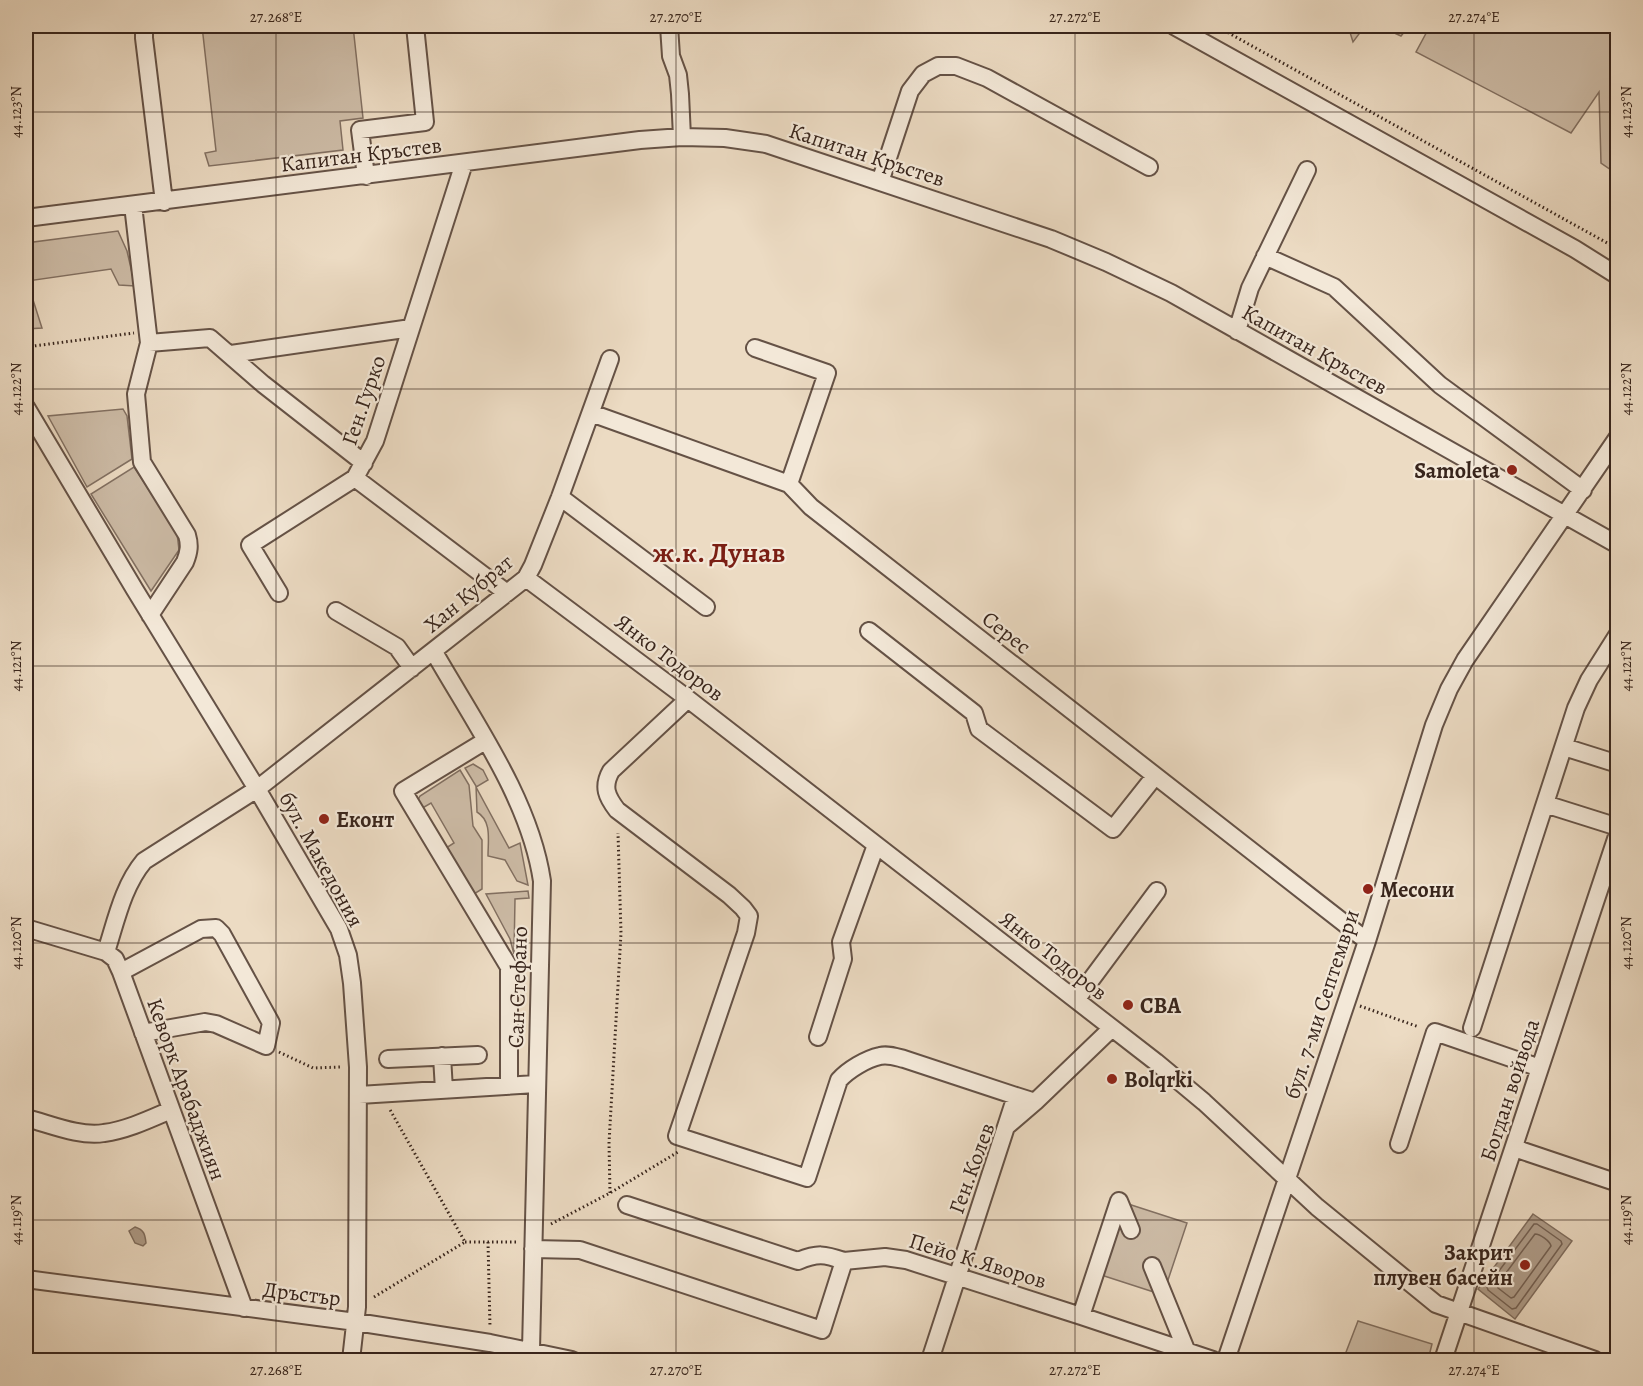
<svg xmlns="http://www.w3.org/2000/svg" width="1643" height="1386" viewBox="0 0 1643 1386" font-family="Alegreya,serif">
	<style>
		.green { fill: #cdbca7; stroke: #827062; stroke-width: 1.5 }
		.water { fill: #af9d8a; stroke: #7f6d5e; stroke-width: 1.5 }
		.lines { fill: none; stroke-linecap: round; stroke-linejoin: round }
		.shore { stroke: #746153; stroke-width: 1.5 }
		.minor-casing { stroke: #655246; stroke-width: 20 }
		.path { stroke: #38251c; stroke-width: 3; stroke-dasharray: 1.5 3; stroke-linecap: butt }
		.minor { stroke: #f3e8d8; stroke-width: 16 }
		.ticks { fill: none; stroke: #38251c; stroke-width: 1.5; stroke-opacity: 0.45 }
		.poi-dot { fill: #8f2418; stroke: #f3e8d8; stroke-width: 2 }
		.labels { text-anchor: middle; stroke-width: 4.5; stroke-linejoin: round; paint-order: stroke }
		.street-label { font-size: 22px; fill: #38251c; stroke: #f3e8d8 }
		.poi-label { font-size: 22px; font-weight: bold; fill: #38251c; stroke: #f3e8d8; text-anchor: start }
		.district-label { font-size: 28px; font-weight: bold; fill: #7a1f14; stroke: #f3e8d8 }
		.neatline { fill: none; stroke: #38251c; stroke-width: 2 }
		.ticks-label { font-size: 15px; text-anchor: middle; fill: #38251c }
	</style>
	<rect width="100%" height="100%" fill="#ecdbc3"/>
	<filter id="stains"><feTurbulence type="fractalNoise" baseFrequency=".00333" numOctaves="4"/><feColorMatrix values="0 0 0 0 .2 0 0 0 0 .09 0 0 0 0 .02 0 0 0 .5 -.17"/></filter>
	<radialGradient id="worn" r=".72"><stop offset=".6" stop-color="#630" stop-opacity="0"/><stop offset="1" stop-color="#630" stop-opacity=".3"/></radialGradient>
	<path class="green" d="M202,26H353L363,118L340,121L343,150L209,166L205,153L216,151Z
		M1348,26H1365L1353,42Z
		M1379,26H1409L1401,36Z
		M1430,26H1617V174L1601,163L1599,92L1571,133L1416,52Z
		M118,231L127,251L135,286L119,285L111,269L27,281L42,328L26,329V243Z
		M123,409L127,416L132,459L87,487L48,416Z
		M134,467L177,533L179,550L151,591L91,494Z
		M473,764L483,770L488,780L476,787L509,848L520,843L528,885L517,881L505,860L488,856C488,840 492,821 477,812L476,786L465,768Z
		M460,770L469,785L473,826L482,840V889L474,894L446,848L454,843L431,803L419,810L417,802L420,796Z
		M528,891L529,898L515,899L514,954L510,939L486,894Z
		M1119,1201L1187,1223L1163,1295L1095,1273Z
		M1358,1321L1432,1344L1428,1360H1343Z"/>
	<path class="water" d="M1533,1214L1572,1241L1515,1319L1478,1289Z
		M135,1227C144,1230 145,1234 146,1243L143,1246L135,1243L129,1231Z"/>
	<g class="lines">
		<path class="shore" d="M1534,1224H1537L1561,1241L1562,1244L1516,1308L1512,1309L1488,1290L1487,1287Z
			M1535,1234C1540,1234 1550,1241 1551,1246L1514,1297L1511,1298L1498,1288L1497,1285Z"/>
		<defs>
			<path id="minor" d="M144,26V38L164,202
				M669,26L671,56L678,75L680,94L682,137
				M1174,26L1575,249L1618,276
				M366,176L360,130L425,122L415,26
				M880,182L910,91L923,74L938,66H956L987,78L1149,167
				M133,205L149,343L210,338L263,384L364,463
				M26,218L640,140L682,137L725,138L766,144L1051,239L1106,262L1171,293L1618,545
				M1265,256L1334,287L1440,385L1583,490
				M1237,331L1250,288L1307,170
				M149,343L136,394L142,462L187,535C190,545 189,552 185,562L150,615
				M755,348L827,373L789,484
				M231,354L411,328
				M26,407L135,590L257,789L339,929L348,955L352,983L358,1067L357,1307L351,1360
				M591,413L789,484L811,507L1367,941
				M355,478L507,593
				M560,497L706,607
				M526,578L688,699L1156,1062L1204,1102L1317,1207L1436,1304L1595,1360
				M279,593L250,545L355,478L375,441L464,163
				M336,611L397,647L412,668
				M869,631L974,713L979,729L1113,829L1155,776
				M434,652C474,722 530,800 542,881L531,1350
				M688,699L611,771C602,787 607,797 617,810L729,895L743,908L749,916L746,933L677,1136L807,1178L839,1080C848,1070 866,1059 880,1056C888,1054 896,1057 904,1059L1016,1096
				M485,741L403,791L509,967V1086
				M1564,747L1618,764
				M1545,804L1618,827
				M26,928L106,952
				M121,972L201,929L216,928L222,934L271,1023L266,1046L216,1024L205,1022L143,1033
				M1076,1000L1157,891
				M1472,1028L1576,708L1589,680L1618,634
				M818,1037L843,959L841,942L876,845
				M442,1056L444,1090
				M388,1059L478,1055
				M359,1095L536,1084
				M26,1118C50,1124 79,1137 104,1133C127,1130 150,1119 171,1110
				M1007,1126L1035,1102L1112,1028
				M1399,1144L1435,1032L1540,1068
				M1514,1148L1618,1183
				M627,1205L798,1261C818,1253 824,1254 844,1261
				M533,1249L580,1250L822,1330L844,1261L885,1257L906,1260L1081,1316L1213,1360
				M1152,1266L1187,1352
				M26,1279L356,1322L490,1343L572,1360
				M244,1308L121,972L115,959L106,952C116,921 123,886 144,861L257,789L526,578L533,565L560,497L610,359
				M1081,1316L1119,1201L1131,1230
				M930,1360L1016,1096L1035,1102
				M1226,1360L1367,941L1434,725L1449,689L1465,660L1618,437
				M1443,1360L1618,833"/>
		</defs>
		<use href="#minor" class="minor-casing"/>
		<path class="path" d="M1216,26L1618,249
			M26,347L134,333
			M1360,1006L1419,1027
			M279,1052L313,1068L341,1067
			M610,1193L609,1143L621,933L618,833
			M551,1224L610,1193L678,1152
			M465,1242H517
			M488,1242L490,1327
			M374,1297L465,1242L389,1108"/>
		<use href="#minor" class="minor"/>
	</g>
	<path class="ticks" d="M276,26V1360M676,26V1360M1075,26V1360M1474,26V1360M26,112H1618M26,389H1618M26,666H1618M26,943H1618M26,1220H1618"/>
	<g class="poi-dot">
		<circle cx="1512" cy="470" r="6"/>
		<circle cx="324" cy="819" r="6"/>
		<circle cx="1368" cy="889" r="6"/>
		<circle cx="1128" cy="1005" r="6"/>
		<circle cx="1112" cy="1079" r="6"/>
		<circle cx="1525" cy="1265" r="6"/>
	</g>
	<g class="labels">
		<g class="street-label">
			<text transform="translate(361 154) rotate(-7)" y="8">Капитан Кръстев</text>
			<text transform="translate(867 154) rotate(18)" y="8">Капитан Кръстев</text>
			<text transform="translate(1315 349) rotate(29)" y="8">Капитан Кръстев</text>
			<text transform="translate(363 400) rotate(-71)" y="8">Ген.Гурко</text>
			<text transform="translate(468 593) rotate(-40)" y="8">Хан Кубрат</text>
			<text transform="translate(1007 632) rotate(38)" y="8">Серес</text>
			<text transform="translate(670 657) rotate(37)" y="8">Янко Тодоров</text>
			<text transform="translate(322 859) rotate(61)" y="8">бул. Македония</text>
			<text transform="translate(1054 955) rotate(38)" y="8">Янко Тодоров</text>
			<text transform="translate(517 987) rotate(-88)" y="8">Сан Стефано</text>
			<text transform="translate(1321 1004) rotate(-72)" y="8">бул. 7-ми Септември</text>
			<text transform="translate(187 1089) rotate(70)" y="8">Кеворк Арабаджиян</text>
			<text transform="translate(1509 1090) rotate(-72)" y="8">Богдан войвода</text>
			<text transform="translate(971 1168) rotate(-70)" y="8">Ген.Колев</text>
			<text transform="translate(978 1260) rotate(17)" y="8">Пейо К.Яворов</text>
			<text transform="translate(302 1293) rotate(7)" y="8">Дръстър</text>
		</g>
		<g class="poi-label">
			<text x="1500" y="478" text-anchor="end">Samoleta</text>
			<text x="336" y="827">Еконт</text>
			<text x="1380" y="897">Месони</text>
			<text x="1140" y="1013">CBA</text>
			<text x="1124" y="1087">Bolqrki</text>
			<text x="1513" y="1260" text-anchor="end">Закрит<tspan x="1513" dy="25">плувен басейн</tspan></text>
		</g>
		<g class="district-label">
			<text x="719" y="562">ж.к. Дунав</text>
		</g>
	</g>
	<rect width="1643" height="1386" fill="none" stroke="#ecdbc3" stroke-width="66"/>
	<rect x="33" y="33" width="1577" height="1320" class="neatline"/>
	<g class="ticks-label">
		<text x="276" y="22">27.268°E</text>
		<text x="676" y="22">27.270°E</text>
		<text x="1075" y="22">27.272°E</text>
		<text x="1474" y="22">27.274°E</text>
		<text transform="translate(16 112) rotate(-90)" y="5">44.123°N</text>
		<text transform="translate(1626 112) rotate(-90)" y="5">44.123°N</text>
		<text transform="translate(16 389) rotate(-90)" y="5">44.122°N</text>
		<text transform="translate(1626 389) rotate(-90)" y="5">44.122°N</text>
		<text transform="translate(16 666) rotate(-90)" y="5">44.121°N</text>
		<text transform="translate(1626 666) rotate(-90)" y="5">44.121°N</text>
		<text transform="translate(16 943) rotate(-90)" y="5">44.120°N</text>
		<text transform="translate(1626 943) rotate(-90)" y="5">44.120°N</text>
		<text transform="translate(16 1220) rotate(-90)" y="5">44.119°N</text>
		<text transform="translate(1626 1220) rotate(-90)" y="5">44.119°N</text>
		<text x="276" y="1375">27.268°E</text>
		<text x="676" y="1375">27.270°E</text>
		<text x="1075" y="1375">27.272°E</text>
		<text x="1474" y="1375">27.274°E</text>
	</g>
	<rect width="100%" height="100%" filter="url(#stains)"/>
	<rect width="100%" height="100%" fill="url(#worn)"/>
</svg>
